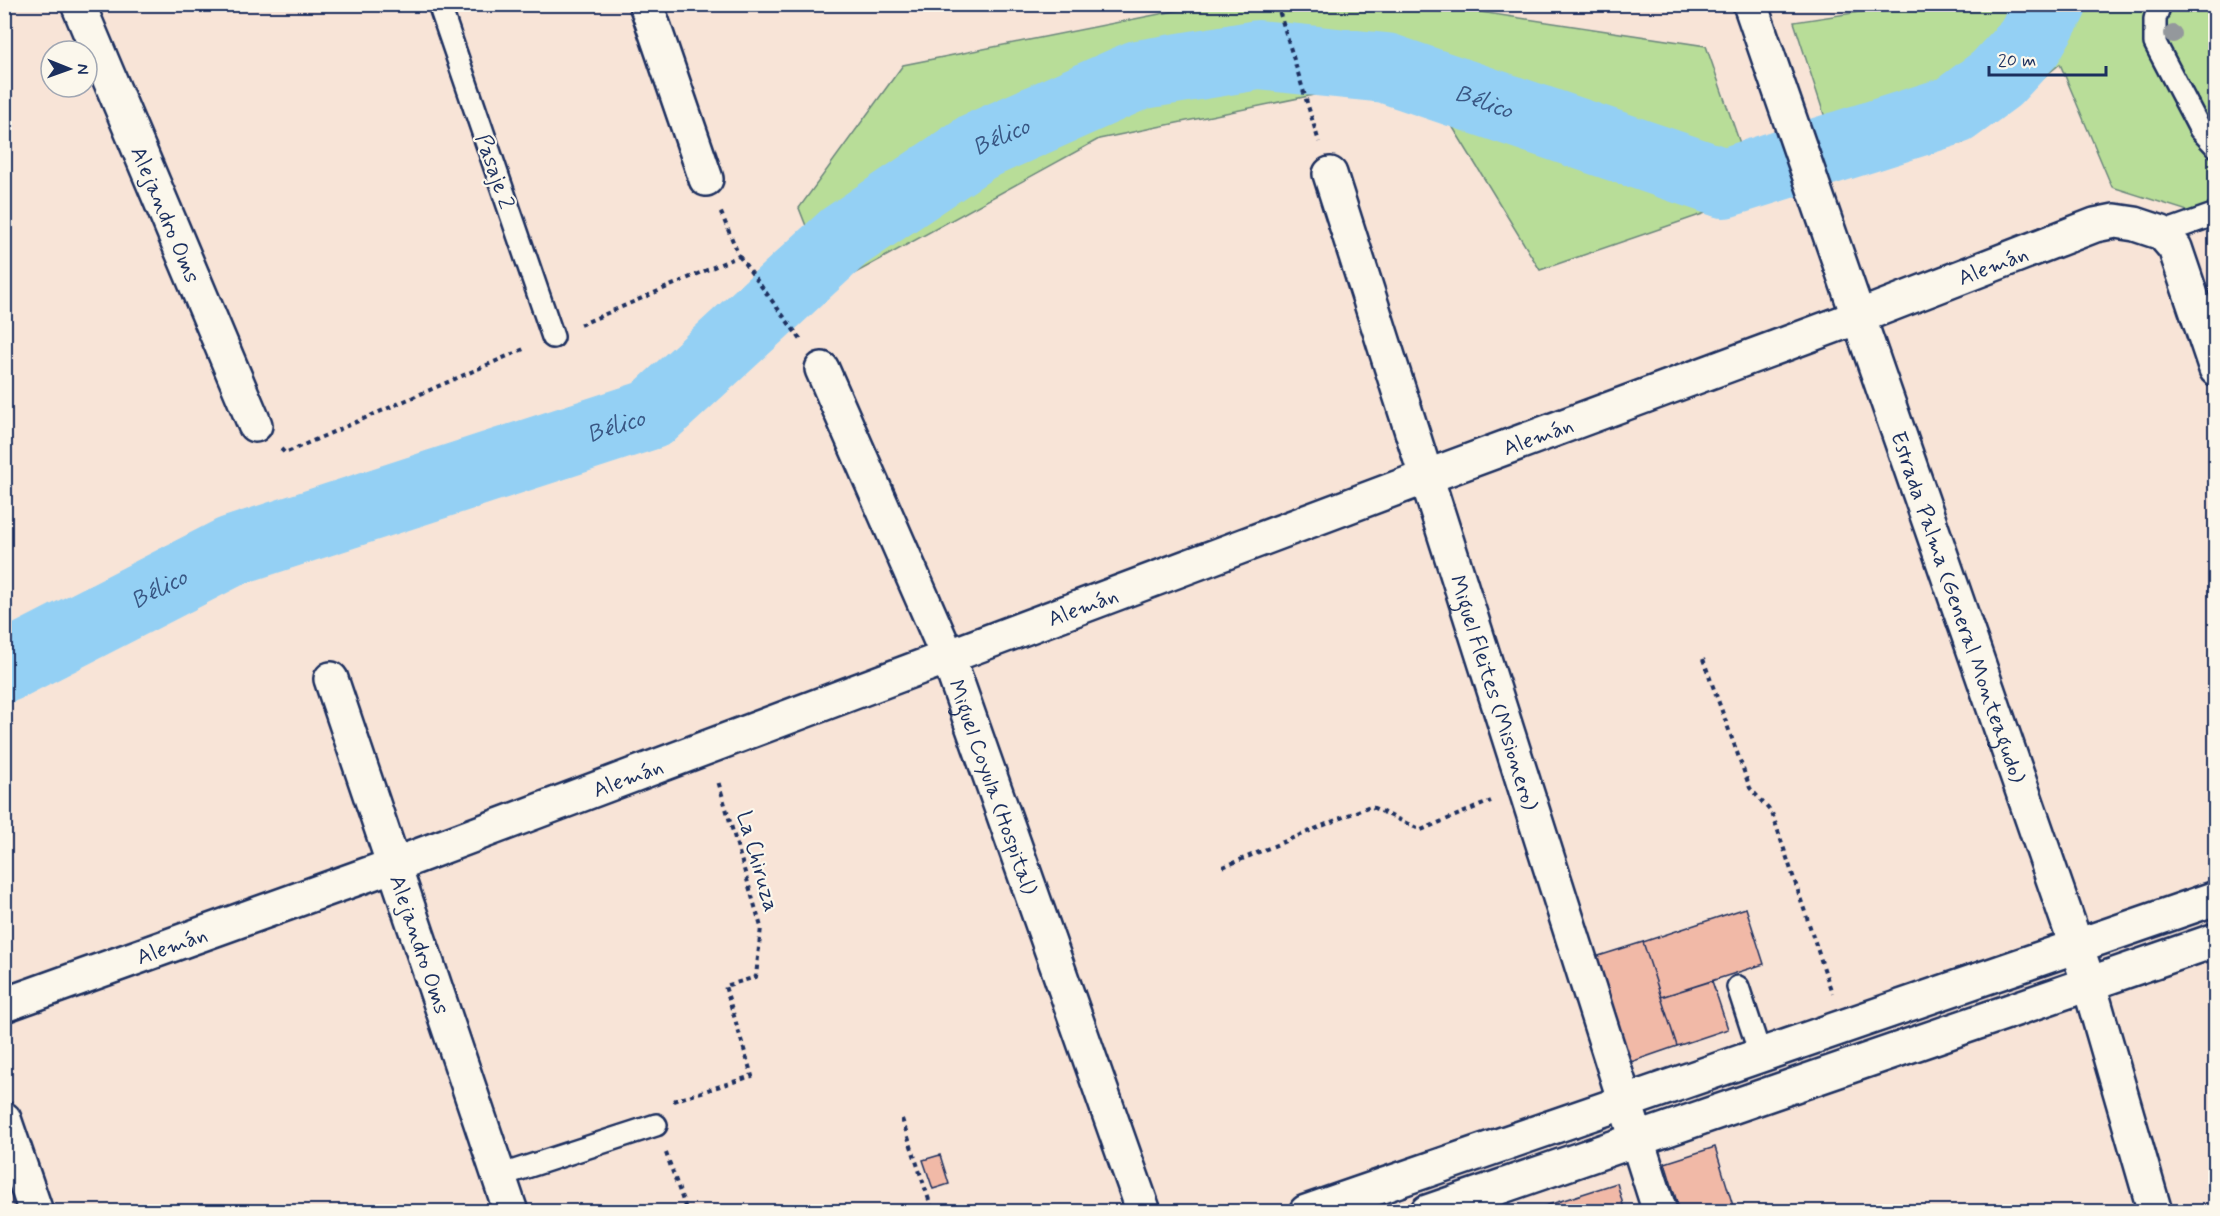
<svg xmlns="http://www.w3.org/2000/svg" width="2220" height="1216" viewBox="0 0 2220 1216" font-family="Mynerve,sans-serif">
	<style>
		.green { fill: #b8dd98; stroke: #6a867b; stroke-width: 1.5 }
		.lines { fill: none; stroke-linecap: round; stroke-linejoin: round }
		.river { stroke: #94d0f4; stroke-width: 70 }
		.building { fill: #f1b9a7; stroke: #1b2f5e; stroke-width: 1.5 }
		.service-casing { stroke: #1b2f5e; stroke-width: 26 }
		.minor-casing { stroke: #1b2f5e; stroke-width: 38 }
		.tertiary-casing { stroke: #1b2f5e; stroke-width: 38 }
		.secondary-casing { stroke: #1b2f5e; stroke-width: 38 }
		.path { stroke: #1b2f5e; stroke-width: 4; stroke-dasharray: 4.5 4.5; stroke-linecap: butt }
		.service { stroke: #fbf7ec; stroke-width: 21 }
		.minor { stroke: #fbf7ec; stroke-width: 33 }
		.tertiary { stroke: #fbf7ec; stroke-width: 33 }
		.secondary { stroke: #fbf7ec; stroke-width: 33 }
		.tree { fill: #94989c }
		.labels { text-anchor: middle; stroke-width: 4.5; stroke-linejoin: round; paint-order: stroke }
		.street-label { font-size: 22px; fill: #1b2f5e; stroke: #fbf7ec }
		.water-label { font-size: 24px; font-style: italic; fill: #395784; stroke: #fbf7ec }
	</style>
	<rect width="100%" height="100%" fill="#f8e4d7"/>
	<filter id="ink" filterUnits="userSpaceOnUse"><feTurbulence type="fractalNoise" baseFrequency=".0167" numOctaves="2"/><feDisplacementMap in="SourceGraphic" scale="12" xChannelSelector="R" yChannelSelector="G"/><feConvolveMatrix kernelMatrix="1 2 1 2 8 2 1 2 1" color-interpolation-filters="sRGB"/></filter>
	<g filter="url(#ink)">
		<path class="green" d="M1210,4L1434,5L1706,46L1758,195L1540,270L1446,116L1338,90L1099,139L830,287L799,208L903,65Z
			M1905,5H2215V236L2207,217L2112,187L2060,64L1963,143L1841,167L1794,22Z"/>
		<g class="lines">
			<path class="river" id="s1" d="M4,668L232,551L652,414L844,237L977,147L1138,75L1258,55L1386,68L1724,183L1954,110L1996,79L2029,43L2052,4"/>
		</g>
		<path class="building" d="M1746,908L1764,964L1661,997L1643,942Z
			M1643,942L1677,1046L1625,1064L1589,959Z
			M1712,981L1728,1029L1677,1046L1661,997Z
			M1715,1147L1734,1209L1726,1212H1680L1665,1163Z
			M940,1155L949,1184L933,1189L923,1160Z
			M1617,1183L1625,1212H1526Z"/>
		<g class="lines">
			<defs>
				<path id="service" d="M439,4L553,337
					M2160,4L2155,19V43L2200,129L2216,146
					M2162,233L2216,214
					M1738,987L1760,1054
					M499,1176L656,1125"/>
				<g id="minor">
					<path id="s2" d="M78,4L255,425"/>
					<path d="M646,4L706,179"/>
					<path id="s3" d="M1330,174L1660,1212"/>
					<path id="s4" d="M822,369L948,657L1144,1212"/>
					<path id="s5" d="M331,679L511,1212"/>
					<path d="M2076,945L2089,984L2155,1212"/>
					<path id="s6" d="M4,1005L394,865L1426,477L1858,317L2095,225L2115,221L2135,224L2162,233L2175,248L2216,369"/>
					<path d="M4,1119L36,1212"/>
				</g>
				<g id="tertiary">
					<path id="s7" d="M1750,4L2076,945"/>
				</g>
				<path id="secondary" d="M1306,1212L2216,898
					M1427,1212L2216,940"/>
			</defs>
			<use href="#service" class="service-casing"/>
			<use href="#minor" class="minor-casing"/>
			<use href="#tertiary" class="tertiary-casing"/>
			<use href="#secondary" class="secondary-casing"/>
			<path class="path" d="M1277,4L1319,142
				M739,256L801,340
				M580,325L739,256L720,210
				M281,449L285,453L526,348
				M1703,659L1750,788L1772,813L1832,993
				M1223,867L1370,806L1421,830L1491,801
				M673,1101L752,1076L725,986L756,977L761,927L718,781
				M902,1119L933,1212
				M666,1153L687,1212"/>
			<use href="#service" class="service"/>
			<use href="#minor" class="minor"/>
			<use href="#tertiary" class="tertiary"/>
			<use href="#secondary" class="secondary"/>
		</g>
		<circle class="tree" cx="2173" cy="34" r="9"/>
	</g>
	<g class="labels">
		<g class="street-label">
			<text transform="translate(496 171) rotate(71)" y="8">Pasaje 2</text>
			<text dy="8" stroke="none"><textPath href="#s2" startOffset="228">Alejandro Oms</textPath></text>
			<text dy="8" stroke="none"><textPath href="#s6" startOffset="2122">Alemán</textPath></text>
			<text dy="8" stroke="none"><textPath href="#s6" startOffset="1636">Alemán</textPath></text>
			<text dy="8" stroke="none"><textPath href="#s6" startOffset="1150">Alemán</textPath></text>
			<text dy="8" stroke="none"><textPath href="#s7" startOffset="638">Estrada Palma (General Monteagudo)</textPath></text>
			<text dy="8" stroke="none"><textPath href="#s3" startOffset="544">Miguel Fleites (Misionero)</textPath></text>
			<text dy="8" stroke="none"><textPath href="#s6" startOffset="664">Alemán</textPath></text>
			<text dy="8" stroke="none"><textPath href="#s4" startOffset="452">Miguel Coyula (Hospital)</textPath></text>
			<text transform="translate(759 861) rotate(74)" y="8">La Chiruza</text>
			<text dy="8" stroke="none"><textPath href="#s6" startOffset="178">Alemán</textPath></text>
			<text dy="8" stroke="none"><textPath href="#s5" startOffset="280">Alejandro Oms</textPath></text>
		</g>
		<g class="water-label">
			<text dy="8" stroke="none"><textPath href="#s1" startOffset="1650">Bélico</textPath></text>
			<text dy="8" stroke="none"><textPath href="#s1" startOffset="1146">Bélico</textPath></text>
			<text dy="8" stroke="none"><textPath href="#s1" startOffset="660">Bélico</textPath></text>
			<text dy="8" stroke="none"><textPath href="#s1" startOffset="174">Bélico</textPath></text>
		</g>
	</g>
	<rect width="2220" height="1216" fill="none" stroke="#fbf7ec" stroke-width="24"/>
	<rect x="12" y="12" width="2196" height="1192" fill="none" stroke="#1b2f5e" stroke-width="2" filter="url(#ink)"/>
	<g transform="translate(69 69) rotate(91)"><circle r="28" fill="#fbf7ec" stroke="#a1a7b3" stroke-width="1.5"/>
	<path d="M0-4.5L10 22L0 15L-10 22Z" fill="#1b2f5e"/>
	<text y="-9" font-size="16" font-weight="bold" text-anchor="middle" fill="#1b2f5e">N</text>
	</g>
	<path d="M1989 66v9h117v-9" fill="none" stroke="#1b2f5e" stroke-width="3"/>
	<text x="1998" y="66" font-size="18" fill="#1b2f5e" stroke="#fbf7ec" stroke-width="4.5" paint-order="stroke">20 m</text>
</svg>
